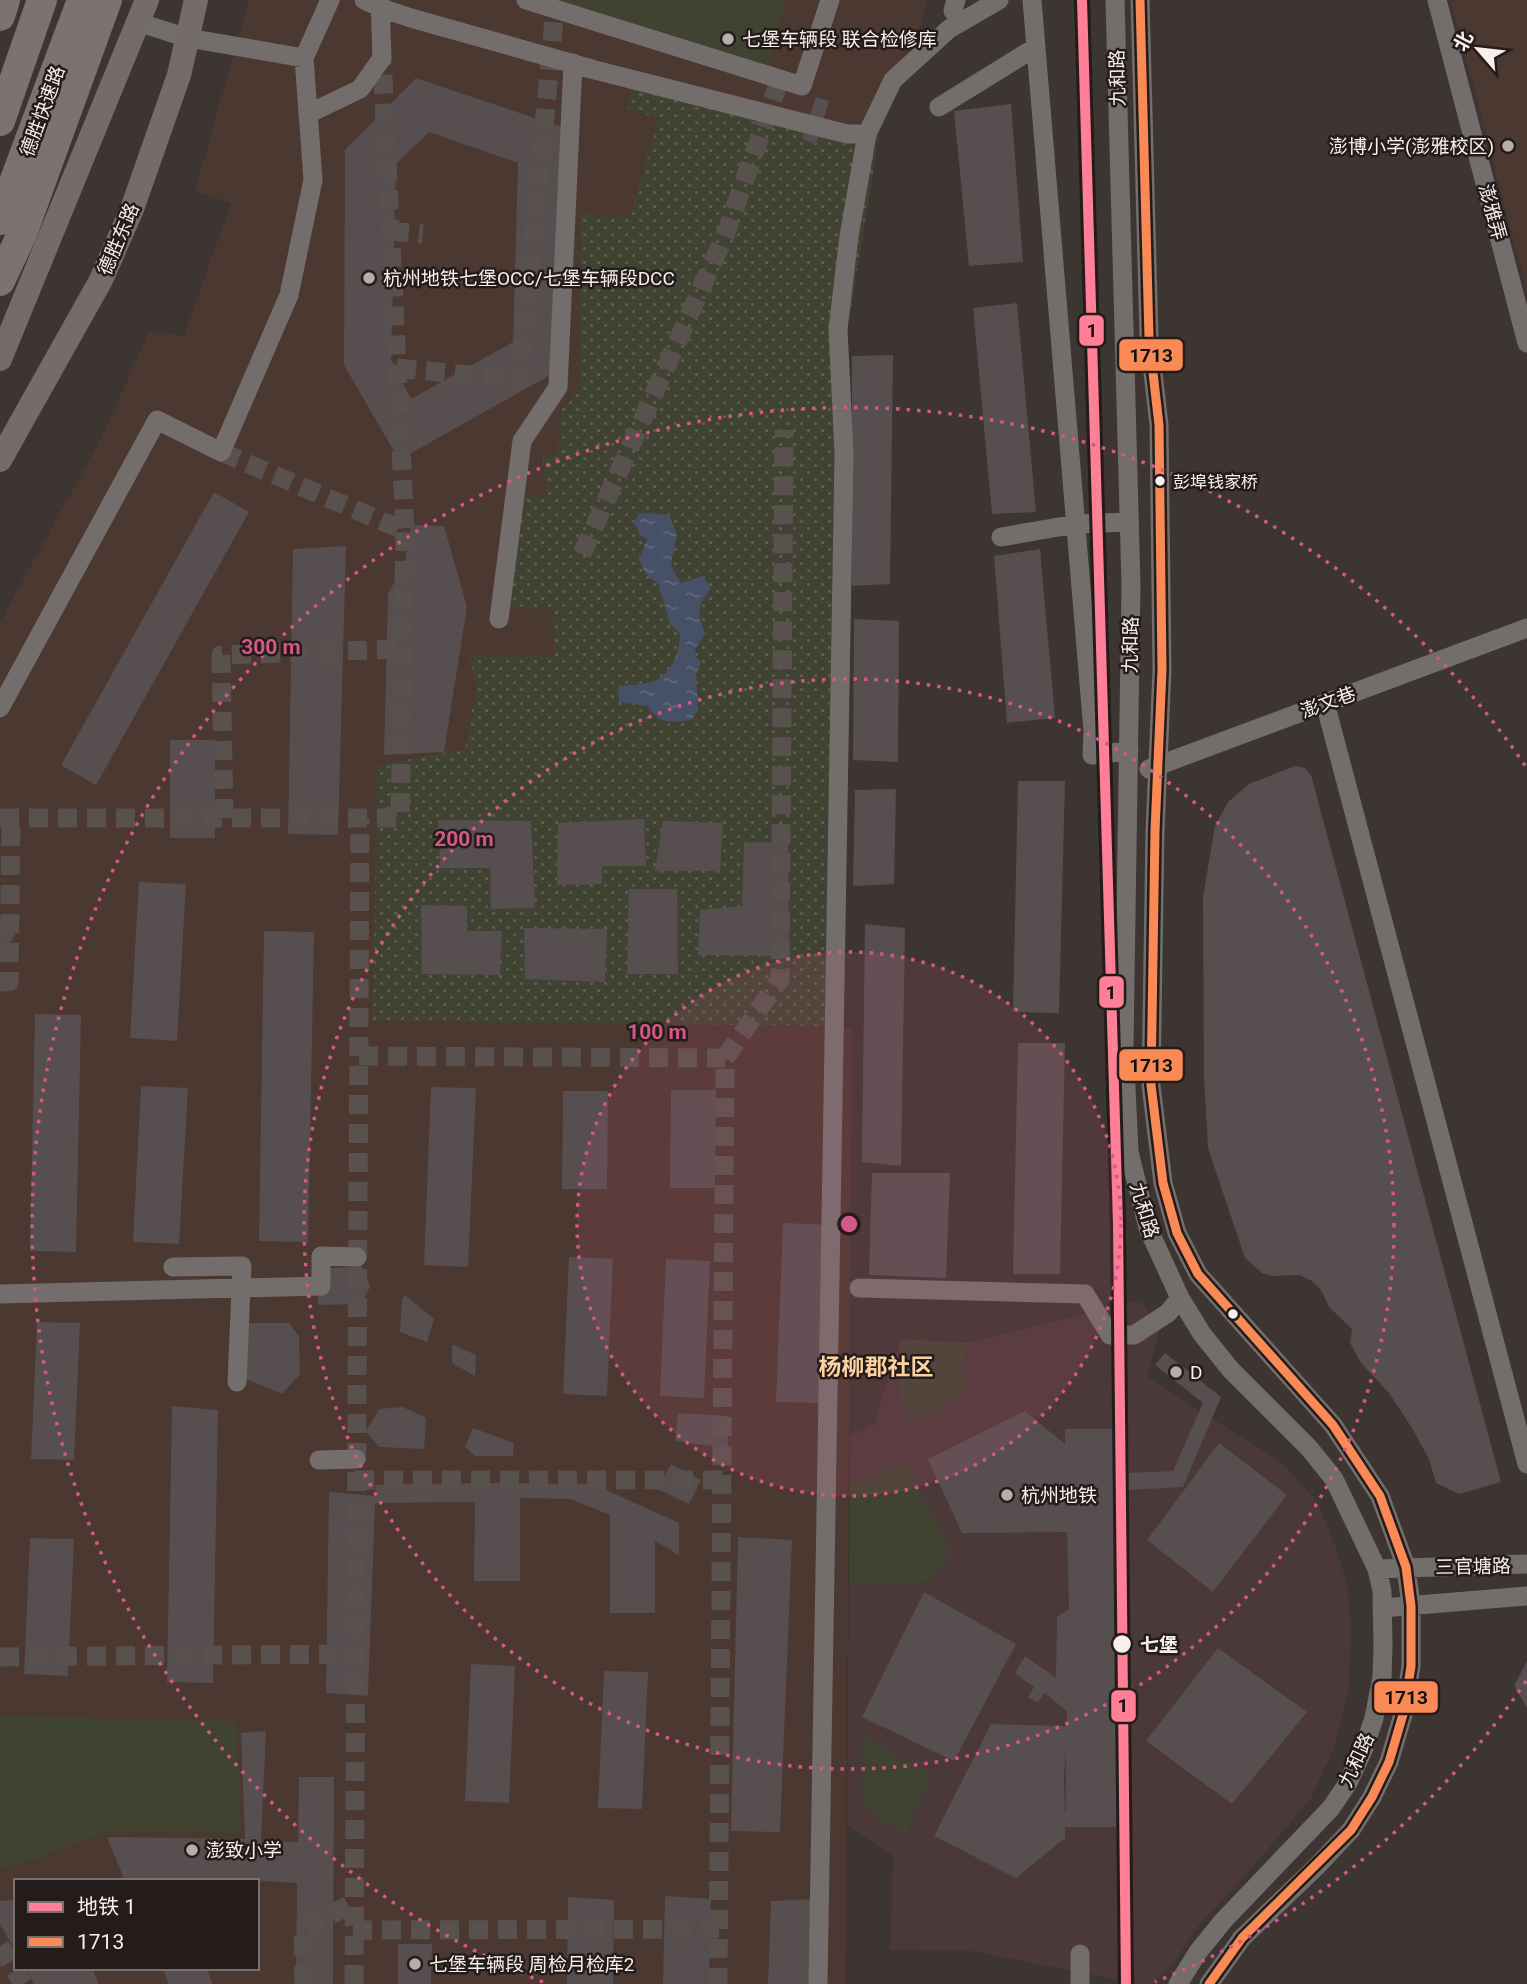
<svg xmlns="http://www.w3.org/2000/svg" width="1527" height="1984" viewBox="0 0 1527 1984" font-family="Roboto,'Noto Sans SC',sans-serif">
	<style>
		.commercial { fill: #4b3838 }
		.built { fill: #4b3831; fill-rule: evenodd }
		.grass { fill: #414332 }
		.park { fill: url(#park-dots) }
		.water { fill: url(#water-ripples) }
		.building { fill: #564e4f; fill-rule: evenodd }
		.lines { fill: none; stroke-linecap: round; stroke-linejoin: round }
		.minor-tunnel { stroke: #59514e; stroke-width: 19; stroke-dasharray: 19 10; stroke-linecap: butt }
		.minor { stroke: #736d6c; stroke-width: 19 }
		.major { stroke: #746c6a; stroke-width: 24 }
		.highway { stroke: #7b7271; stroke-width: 30 }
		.bus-1-casing { stroke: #231c1a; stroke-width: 14 }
		.bus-1 { stroke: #f98a56; stroke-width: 9 }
		.metro-1-casing { stroke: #231c1a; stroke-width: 16 }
		.metro-1 { stroke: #ff8096; stroke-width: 10 }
		.ring { fill: none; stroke: #d25886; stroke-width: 3.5; stroke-dasharray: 3.5 7 }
		.poi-dot { fill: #b7aeab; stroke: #231c1a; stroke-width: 2.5 }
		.bus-dot { fill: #f8efec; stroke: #231c1a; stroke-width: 2.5 }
		.labels { text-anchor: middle; stroke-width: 5; stroke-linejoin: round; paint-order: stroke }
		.bus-label { font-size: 17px; fill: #f8efec; stroke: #231c1a; text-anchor: start }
		.poi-label { font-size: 19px; fill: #f8efec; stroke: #231c1a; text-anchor: start }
		.street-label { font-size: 19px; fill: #f8efec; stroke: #231c1a }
		.stop-label { font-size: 19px; font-weight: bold; fill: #f8efec; stroke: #231c1a; text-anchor: start }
		.quarter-label { font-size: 23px; font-weight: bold; fill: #fed1a1; stroke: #231c1a }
		.centre { fill: #d25886; stroke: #231c1a; stroke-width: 3.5 }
		.ring-label { font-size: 21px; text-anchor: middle; font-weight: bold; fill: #d25886; stroke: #231c1a; stroke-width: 5; stroke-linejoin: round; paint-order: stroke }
		.line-badge { stroke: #231c1a; stroke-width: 2.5 }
		.pale-badge-label { font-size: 19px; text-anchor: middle; font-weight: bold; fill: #111 }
	</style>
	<defs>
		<pattern id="park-dots" width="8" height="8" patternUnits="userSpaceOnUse" patternTransform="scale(1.75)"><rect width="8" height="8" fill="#414332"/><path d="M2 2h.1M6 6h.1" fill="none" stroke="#5d5e50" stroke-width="1.8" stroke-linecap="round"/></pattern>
		<pattern id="water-ripples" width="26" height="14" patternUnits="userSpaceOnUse" patternTransform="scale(1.75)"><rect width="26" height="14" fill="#465067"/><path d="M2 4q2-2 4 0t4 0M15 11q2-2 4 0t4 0" fill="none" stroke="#616a7d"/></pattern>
	</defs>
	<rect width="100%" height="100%" fill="#3d3532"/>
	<path class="commercial" d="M1142,1300L1159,1333L1147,1377L1284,1464L1318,1503L1335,1545L1347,1583L1351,1625L1349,1688L1335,1746L1311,1798L1245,1876L1199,1925L1175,1961L1153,1984H1137L972,1951L890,1950L893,1856L847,1825L849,1585L931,1582L906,1462L850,1483V1436L874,1424L901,1339L968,1343Z"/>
	<path class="built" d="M249,0H927L916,39L880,130L835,406L825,1026L852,1029L845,1984H0V622L98,444L150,331L184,336L231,203L195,191ZM16,1881H257V1968H16Z
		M1451,0H1527V291Z"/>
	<path class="grass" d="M552,0H787L767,65Z
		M901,1339L968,1343L961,1372L970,1390L913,1425L899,1395Z
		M906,1462L951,1551L931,1582L849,1585L850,1483Z
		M0,1716L237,1721L241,1833L108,1831L32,1860L0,1868Z
		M862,1735L932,1775L904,1836L862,1804Z"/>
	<path class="park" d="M637,78L876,154L835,406L825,1026L373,1021L377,765L465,749L477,684L469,656H555L553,610L511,607L520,497L546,496L543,455L557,454L561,410L580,387L581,214L630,217L659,119L627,109Z"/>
	<path class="water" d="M639,513L669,515C672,522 677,531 676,538C674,563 664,558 681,583L703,576L711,588C696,609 697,610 705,634L695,649L696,657L701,662L696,675L698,711L691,720C673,723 657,724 648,706L619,702L618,686C629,685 641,685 651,682C671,676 681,651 680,633L670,624L659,585L645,573L639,559L647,539L640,535L634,522Z"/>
	<path class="building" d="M416,78L564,128L559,370L399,460L344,365L345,150ZM429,132L518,163L513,342L411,399L391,359L396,164Z
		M816,97L829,101L816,144L802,139Z
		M1011,104L1023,262L969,266L954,111Z
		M1017,303L1036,512L992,514L973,308Z
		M893,355L890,584L852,586V356Z
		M214,492L249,512L96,785L61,765Z
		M411,525L444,526L467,607L444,752L384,755L388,594L405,562Z
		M346,546L338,835L288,834L293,549Z
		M1040,549L1055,718L1007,723L994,556Z
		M854,619L899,621L898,762L853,760Z
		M170,740H215V838H170Z
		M1295,766L1305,768L1311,775L1501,1482L1459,1494L1436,1483L1429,1459L1412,1428L1389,1393L1361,1363L1350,1343L1352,1329L1329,1307L1321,1290L1312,1281L1299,1275L1273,1276L1262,1273L1245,1258L1208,1148L1204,1077L1203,897L1215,826L1228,802L1249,784Z
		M1018,781H1065L1059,1013L1013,1012Z
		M896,789L894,884L853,886L855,790Z
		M644,819L646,866H602V884L557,885L558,823Z
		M438,820L531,821L535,908L491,909L490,868H440Z
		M663,821L723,823L720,871H655Z
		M788,842L789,956L698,955L700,910L742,906L744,843Z
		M139,882L186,884L177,1041L130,1038Z
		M629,889H677L678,974H627Z
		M421,905L467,906V931H502L500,975L422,974Z
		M0,924L16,933L0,962Z
		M865,924L905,928L901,1166L862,1162Z
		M524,928L607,929L605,982L525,979Z
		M264,931L314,932L308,1242L259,1241Z
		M35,1014L81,1015L76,1252L30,1251Z
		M1018,1043H1065L1060,1274H1013Z
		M141,1086L188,1088L179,1244L133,1242Z
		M431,1087L476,1088L468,1267L424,1265Z
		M671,1090H716L715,1188H670Z
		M563,1091H608L607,1189H562Z
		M872,1173H950L946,1278L869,1275Z
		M783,1223L828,1225L820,1403L776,1402Z
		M569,1257L613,1259L607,1396L563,1394Z
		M666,1259L710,1261L704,1398L660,1396Z
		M362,1266L370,1287L361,1304L318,1305V1269Z
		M405,1295L434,1319L427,1342L400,1332L402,1299Z
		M37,1322L80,1323L74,1460L31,1459Z
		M247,1323H289L299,1336L300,1374L282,1394L246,1379Z
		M452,1344L476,1355L475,1376L452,1363Z
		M1165,1353L1221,1397L1183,1487L1128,1490L1130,1827H1065V1838L1016,1878L934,1836L991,1724L1067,1726V1711L1044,1693L1038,1703L1028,1697L1034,1687L1015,1673L1025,1656L1056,1678L1057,1617L1069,1609L1067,1532L962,1533L928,1459L1025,1411L1065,1444V1429H1128L1129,1473L1173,1471L1203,1403L1155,1365ZM1066,1748V1812H1065L1064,1776Z
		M172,1406L218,1410L213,1683L167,1682Z
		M403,1407L426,1418L424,1449L379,1447L366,1431L379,1409Z
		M678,1413L727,1416L728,1448L675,1441Z
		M473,1428L514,1443L513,1456H475L465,1447Z
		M1219,1443L1287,1495L1213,1592L1147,1540Z
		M671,1464L701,1480L689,1504L657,1489Z
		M475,1483L593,1484L679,1523V1555L655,1541V1613H610V1515L571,1499L520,1498V1581H474L475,1502L375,1503L368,1696L326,1693L329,1492L376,1496L375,1485Z
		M738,1537L792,1540L780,1832L731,1831Z
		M30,1538L74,1539L68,1676L24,1674Z
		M924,1592L1016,1644L954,1761L862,1717Z
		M1218,1648L1307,1712L1232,1804L1146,1741Z
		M1527,1661V1708L1514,1686Z
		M471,1664L515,1666L509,1803L465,1801Z
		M604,1671L648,1672L642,1809L598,1808Z
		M266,1731L261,1841L298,1842L299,1777H334L333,1984H296L297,1883L232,1879L125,1881L107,1837L245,1839L241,1733Z
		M665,1896L711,1899L709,1984H663Z
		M568,1897L614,1900L613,1984H567Z
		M815,1899L813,1984H768L771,1901Z
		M16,1900V1952L0,1924V1901Z
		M398,1944H432L431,1984H398Z
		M25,1968H92L99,1984H34Z
		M162,1968H207L212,1984H169Z"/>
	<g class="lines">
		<path class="minor-tunnel" d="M390,231L423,234
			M397,368L520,380L555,9
			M221,452L405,531L382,58
			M582,554L726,233L780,79
			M0,818H400L405,531
			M224,818L221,655L403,649
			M0,982H9L11,818
			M359,1056L725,1058L718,1984
			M725,1058L780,979L784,430
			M355,1480H722
			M0,1657L354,1654
			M353,1930L719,1929
			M0,1946L23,1984
			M304,1984L303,1929L353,1903
			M354,1984L360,818"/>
		<path class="minor" d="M364,0L381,8L411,18L595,70L847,134H867
			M526,0L802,86L830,0
			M1032,0L1093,731L1092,755L1129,751
			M1115,0L1131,585L1124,1046L1129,1152L1148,1228L1180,1298L1202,1334L1231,1370L1309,1448L1334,1479L1377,1569L1382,1591L1383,1645L1382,1677L1374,1718L1364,1748L1348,1783L1331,1808L1223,1921L1198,1952L1178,1984
			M1140,0L1149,338L1159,425L1162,670L1155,831L1151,1085L1163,1183L1177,1233L1198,1274L1333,1425L1380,1496L1406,1567L1411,1606V1666L1404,1711L1389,1762L1372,1797L1351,1830L1317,1866L1242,1938L1209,1984
			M1437,0L1527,343
			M953,11L956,0
			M137,22L188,38L304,58
			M939,107L1036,47
			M308,114L360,89L382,58L380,0
			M1001,537L1076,524L1129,522
			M499,619L522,441L558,387L573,63
			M1325,703L1527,1464
			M0,708L157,420L221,452L289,295L313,180L304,58L330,0
			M1149,769L1527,628
			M173,1267L242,1266L237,1382
			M859,1288L1085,1294L1110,1335H1134L1168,1313L1180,1298
			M0,1294L321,1286V1256L357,1257
			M319,1460L356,1459
			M1377,1569L1527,1564
			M1382,1608L1527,1596
			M818,1984L844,453L838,329L849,236L867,134L893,80L949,29L999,0
			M1080,1984V1954"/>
		<path class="major" d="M0,359L147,0
			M0,460L101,280L132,209L179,75L196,0"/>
		<path class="highway" d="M0,16L5,0
			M0,121L42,0
			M0,220L82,0
			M0,281L22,234L107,0"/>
		<defs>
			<path id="bus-1" d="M1140,0L1149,338L1159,425L1162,670L1155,831L1151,1085L1163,1183L1177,1233L1198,1274L1333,1425L1380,1496L1406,1567L1411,1606V1666L1404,1711L1389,1762L1372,1797L1351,1830L1242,1938L1209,1984"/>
		</defs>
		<use href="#bus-1" class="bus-1-casing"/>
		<use href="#bus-1" class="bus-1"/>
		<defs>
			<path id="metro-1" d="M1082,0L1118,1224L1126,1984"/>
		</defs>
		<use href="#metro-1" class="metro-1-casing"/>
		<use href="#metro-1" class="metro-1"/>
	</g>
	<circle cx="849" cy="1224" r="272" fill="#d25886" fill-opacity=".12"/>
	<g class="ring">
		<circle cx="849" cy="1224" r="272"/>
		<circle cx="849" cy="1224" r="545"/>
		<path d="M1526 1681A817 817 0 0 1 1155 1982M543 1982A817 817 0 1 1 1526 767"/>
	</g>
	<g class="poi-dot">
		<circle cx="728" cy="39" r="7"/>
		<circle cx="1508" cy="146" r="7"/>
		<circle cx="369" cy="278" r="7"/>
		<circle cx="1176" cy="1372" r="7"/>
		<circle cx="1007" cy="1495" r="7"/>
		<circle cx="192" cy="1850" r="7"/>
		<circle cx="415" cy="1964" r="7"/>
	</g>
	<g class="bus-dot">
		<circle cx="1160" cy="481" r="6"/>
		<circle cx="1233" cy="1314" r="6"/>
		<circle cx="1122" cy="1644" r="10"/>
	</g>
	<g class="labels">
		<g class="bus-label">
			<text x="1173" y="488">彭埠钱家桥</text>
		</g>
		<g class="poi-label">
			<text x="742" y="46">七堡车辆段 联合检修库</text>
			<text x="1494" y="153" text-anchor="end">澎博小学(澎雅校区)</text>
			<text x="383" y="285">杭州地铁七堡OCC/七堡车辆段DCC</text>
			<text x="1190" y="1379">D</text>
			<text x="1021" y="1502">杭州地铁</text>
			<text x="206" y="1857">澎致小学</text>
			<text x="429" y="1971">七堡车辆段 周检月检库2</text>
		</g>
		<g class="street-label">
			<text transform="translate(1117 78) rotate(-91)" y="7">九和路</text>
			<text transform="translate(42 111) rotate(-70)" y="7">德胜快速路</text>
			<text transform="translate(1493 212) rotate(75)" y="7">澎雅弄</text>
			<text transform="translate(118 239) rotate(-67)" y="7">德胜东路</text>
			<text transform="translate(1130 645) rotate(-89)" y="7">九和路</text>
			<text transform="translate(1328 702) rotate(-20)" y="7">澎文巷</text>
			<text transform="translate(1145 1210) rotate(73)" y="7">九和路</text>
			<text transform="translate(1473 1566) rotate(-1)" y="7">三官塘路</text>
			<text transform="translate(1356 1760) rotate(-65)" y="7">九和路</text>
		</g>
		<g class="stop-label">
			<text x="1140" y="1651">七堡</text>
		</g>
		<g class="quarter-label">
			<text x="876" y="1375">杨柳郡社区</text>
		</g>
	</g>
	<circle cx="849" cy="1224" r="10" class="centre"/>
	<g class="ring-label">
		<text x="271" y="654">300 m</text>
		<text x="464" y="846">200 m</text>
		<text x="657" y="1039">100 m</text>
	</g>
	<g class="line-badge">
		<rect x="1078" y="314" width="27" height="33" rx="7" fill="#ff8096"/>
		<rect x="1118" y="338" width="66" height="34" rx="7" fill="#f98a56"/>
		<rect x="1098" y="975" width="27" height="34" rx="7" fill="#ff8096"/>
		<rect x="1118" y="1048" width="66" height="34" rx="7" fill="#f98a56"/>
		<rect x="1373" y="1680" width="66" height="34" rx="7" fill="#f98a56"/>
		<rect x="1110" y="1689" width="27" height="34" rx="7" fill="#ff8096"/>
	</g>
	<g class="pale-badge-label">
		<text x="1092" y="337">1</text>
		<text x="1151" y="362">1713</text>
		<text x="1111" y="999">1</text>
		<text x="1151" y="1072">1713</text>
		<text x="1406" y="1704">1713</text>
		<text x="1123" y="1712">1</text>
	</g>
	<rect x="14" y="1879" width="245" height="91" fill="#231c1a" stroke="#78706e" stroke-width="2"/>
	<rect x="28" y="1902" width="35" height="10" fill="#ff8096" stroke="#78706e" stroke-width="2"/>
	<text x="77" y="1914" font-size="21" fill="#f8efec">地铁 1</text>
	<rect x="28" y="1937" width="35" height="10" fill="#f98a56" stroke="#78706e" stroke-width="2"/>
	<text x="77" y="1949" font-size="21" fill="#f8efec">1713</text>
	<g transform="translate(1478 49) rotate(298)" stroke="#231c1a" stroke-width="5" paint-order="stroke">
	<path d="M0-5L12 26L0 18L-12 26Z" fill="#f8efec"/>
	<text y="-10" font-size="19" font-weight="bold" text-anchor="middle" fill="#f8efec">北</text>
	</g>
</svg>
